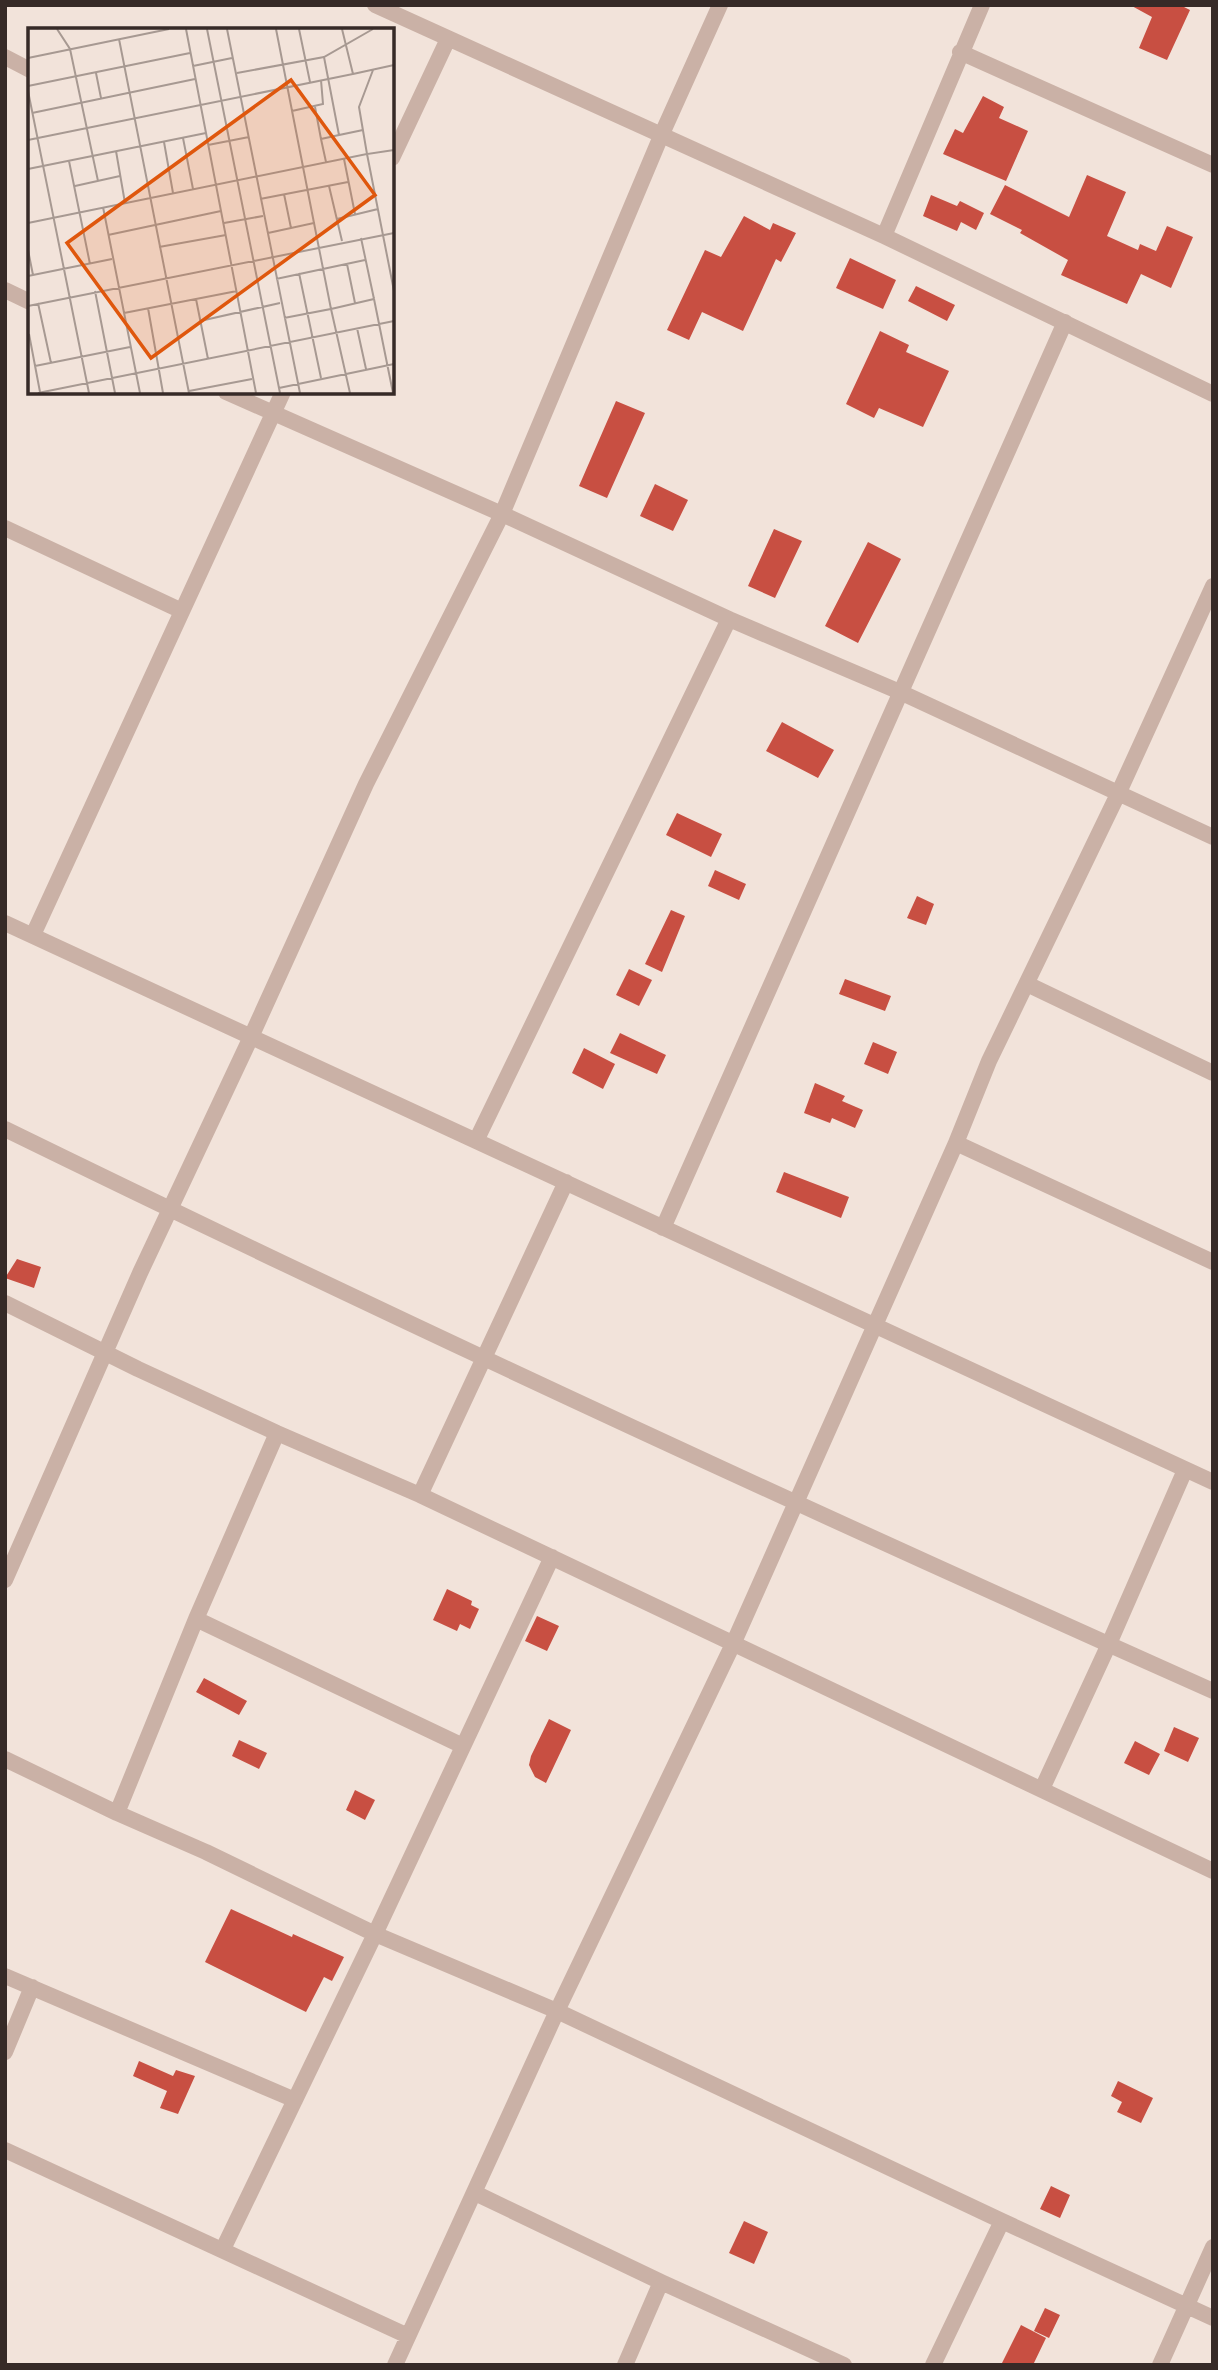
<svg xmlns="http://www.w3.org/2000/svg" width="1218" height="2370" viewBox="0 0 1218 2370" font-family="'Sofia Sans Condensed',sans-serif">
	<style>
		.building { fill: #c84f42 }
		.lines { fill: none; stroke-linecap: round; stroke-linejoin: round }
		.minor { stroke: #cab1a6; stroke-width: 16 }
		.inset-road { fill: none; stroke: #a79992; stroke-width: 2 }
		.view { fill: #df570d; fill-opacity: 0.15; stroke: #df570d; stroke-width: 3.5 }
		.inset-edge { fill: none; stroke: #362a27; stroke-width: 3.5 }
	</style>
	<rect width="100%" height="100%" fill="#f2e3da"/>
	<path class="building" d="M1130,5H1180L1190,10L1167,60L1139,48L1152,17Z
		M983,96L1004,107L999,118L1028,131L1006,181L943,154L955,129L963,133Z
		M1087,175L1126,192L1107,236L1138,250L1140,244L1156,251L1167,226L1193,237L1171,288L1141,274L1127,304L1061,275L1068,260L1020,233L1022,230L990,214L1005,185L1069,217Z
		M931,195L957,206L960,201L984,213L976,230L961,222L957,231L923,216Z
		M744,216L770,230L773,223L796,233L781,262L776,259L743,331L702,312L689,340L667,330L705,250L721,257Z
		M850,258L896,280L883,309L836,288Z
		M916,286L955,305L947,321L908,301Z
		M880,331L909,345L906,352L949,371L923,427L879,408L874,418L846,404Z
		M616,401L645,413L607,498L579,486Z
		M655,484L688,500L673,531L640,516Z
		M774,529L802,541L775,598L748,586Z
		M868,542L901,559L858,643L825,626Z
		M782,722L834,750L818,778L766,751Z
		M677,813L722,834L711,857L666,835Z
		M715,870L746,884L739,900L708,886Z
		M917,896L934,904L926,925L907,918Z
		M671,910L685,916L662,972L645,964Z
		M629,969L652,980L639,1006L616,995Z
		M845,979L891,996L885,1011L839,994Z
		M620,1033L666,1055L657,1074L610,1053Z
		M873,1042L897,1052L888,1074L864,1064Z
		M584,1048L615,1064L603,1089L572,1073Z
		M815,1083L845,1096L842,1101L863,1110L855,1128L832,1118L830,1123L804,1113Z
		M784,1172L849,1197L841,1218L776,1192Z
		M17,1259L41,1267L34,1288L5,1278Z
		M447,1589L472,1601L471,1605L479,1609L470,1629L460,1624L457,1631L433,1620Z
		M537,1616L559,1626L547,1651L525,1641Z
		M204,1678L247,1701L239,1715L196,1692Z
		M549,1719L571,1730L546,1783L535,1777L529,1765L531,1756Z
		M1174,1727L1199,1738L1188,1762L1164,1751Z
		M239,1740L267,1753L259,1769L232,1756Z
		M1135,1741L1160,1754L1149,1775L1124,1763Z
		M355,1790L375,1800L365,1820L346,1810Z
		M231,1909L292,1937L293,1934L344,1957L332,1981L324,1977L306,2012L205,1962Z
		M139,2061L173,2076L176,2070L195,2076L178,2114L160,2108L167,2091L133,2076Z
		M1118,2081L1153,2098L1141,2123L1117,2112L1122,2102L1111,2096Z
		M1051,2186L1070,2195L1060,2218L1040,2209Z
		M744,2221L768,2232L754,2264L729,2253Z
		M1045,2308L1060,2315L1049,2338L1034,2331Z
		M1021,2325L1046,2338L1033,2365H1001Z"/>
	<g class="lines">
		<path class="minor" d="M375,5L884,236L1213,394
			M960,52L1213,165
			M5,57L30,70
			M392,158L448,39
			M884,236L982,5
			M5,290L30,302
			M226,392L502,514L729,619L900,692L1213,837
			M5,528L182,611
			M5,923L1213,1482
			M33,935L283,392
			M1027,984L1213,1073
			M5,1129C404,1324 807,1510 1213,1691
			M476,1141L729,619
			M956,1143L1213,1262
			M663,1228L1065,322
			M5,1303L138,1369L277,1433L420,1495L1213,1871
			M277,1433L196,1619L117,1813L206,1852L375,1934L557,2011L1002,2221L1213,2318
			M420,1495L566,1182
			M5,1580L140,1273L251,1037L366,784L502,514L661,136L720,5
			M196,1619L463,1746
			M5,1759L117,1813
			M1042,1789L1109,1644L1185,1470
			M5,1976L295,2100
			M5,2052L32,1987
			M5,2150L408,2336
			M475,2193L661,2282
			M223,2249L375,1934L552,1557
			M395,2365L557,2011L734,1642L956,1143L989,1061L1119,792L1213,586
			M625,2365L661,2282L844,2365
			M933,2365L1002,2221
			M1160,2365L1213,2247"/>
	</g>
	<g transform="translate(28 28)">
		<rect width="366" height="366" fill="#f2e3da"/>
		<path class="inset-road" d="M29,1L42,21L70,153M158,1L228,365M179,1L252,365M199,1L272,365M271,1L282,54M91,11L161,365M296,29L311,107L335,102M0,30L141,1M165,38L204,30M68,45L73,70M209,45L296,29L345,1M325,46L366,37M0,58L162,25M0,63L61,365M287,79L293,111L311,107M264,83L295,76L293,52M4,85L167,51M155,110L165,161M293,111L298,134M0,112L325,46L314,1M136,114L145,165M180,117L221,109M366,122L339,126L366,263M88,123L97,175M316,131L327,186M41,133L62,236M0,141L178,105M47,158L92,148M301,158L314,213M256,166L263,200M232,171L320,154M75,179L112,365M309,191L350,181M0,195L339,126L331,79L345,42M196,195L235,188M286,195L303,281L346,271L365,365M240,205L286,195L248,1M80,207L193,183M333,210L346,271M131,219L198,207M0,222L5,247M319,236L327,275M271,245L293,350M0,248L84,231M248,251L337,232M67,263L87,365M168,271L180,331M10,275L23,335M0,278L366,205M120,280L135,365M96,285L209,263M256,290L303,281L322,365M172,293L252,275M329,300L338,341M1,306L12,364M7,338L102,319M251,360L366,336M161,363L224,351M10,365L366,293"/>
		<path class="view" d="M263,52L347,167L123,330L39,215Z"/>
		<rect width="366" height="366" class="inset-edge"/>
	</g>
	<rect width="1218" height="2370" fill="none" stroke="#362a27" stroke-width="14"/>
</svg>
